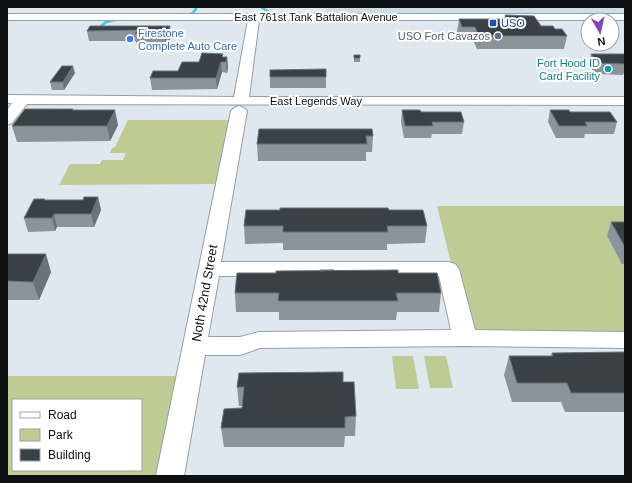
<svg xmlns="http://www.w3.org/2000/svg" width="632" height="483" viewBox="0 0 632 483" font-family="Arial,sans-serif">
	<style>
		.built { fill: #cddce9 }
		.green { fill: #becc94; fill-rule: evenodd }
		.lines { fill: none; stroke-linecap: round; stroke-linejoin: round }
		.stream { stroke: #43c7e5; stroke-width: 2.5 }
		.minor-casing { stroke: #969fa6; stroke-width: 2 }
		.minor { fill: #fff; fill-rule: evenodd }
		.wall { fill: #8c949b }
		.shaded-wall { fill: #6b7379 }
		.building { fill: #394147; stroke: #6b7379 }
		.transit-dot { fill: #1a4fb4; stroke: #fff; stroke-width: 1.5 }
		.service-dot { fill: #5c6f8a; stroke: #fff; stroke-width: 1.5 }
		.shop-dot { fill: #3f7fe0; stroke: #fff; stroke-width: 1.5 }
		.culture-dot { fill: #0f9aa8; stroke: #fff; stroke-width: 1.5 }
		.labels { text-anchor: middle; stroke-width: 4; stroke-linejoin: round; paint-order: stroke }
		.far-street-label { font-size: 11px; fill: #0e1114; stroke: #fff }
		.far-transit-label { font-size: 11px; fill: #164399; stroke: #fff; text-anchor: start }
		.far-shop-label { font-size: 11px; fill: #366cbe; stroke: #fff; text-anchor: start }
		.far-service-label { font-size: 11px; fill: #4e5e75; stroke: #fff; text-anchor: end }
		.far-culture-label { font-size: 11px; fill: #0d838f; stroke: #fff; text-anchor: end }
		.street-label { font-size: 13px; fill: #0e1114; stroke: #fff }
	</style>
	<rect width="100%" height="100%" fill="#dfe8ef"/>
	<path class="built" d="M325,7H625V14H327L326,13Z"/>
	<path class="green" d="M128,120H229L217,184L59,185L70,164H100L102,160H123L126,153H110L112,148L115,147Z
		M437,206H625V336L480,334L471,328L465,320Z
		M392,356H413L419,389H396Z
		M424,356H446L453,388H430Z
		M7,376H177L157,476H7ZM13,400H141V470H13Z"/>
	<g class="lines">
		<path class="stream" d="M261,7L267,11
			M187,15L193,13L197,7
			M99,28L106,22L115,20"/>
		<defs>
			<path id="minor" d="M7,14H625V20H259L249,97H625V105L27,104L12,123L7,125V110L12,103H7V95L234,97L248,20H7Z
				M239,106L244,108L247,111L221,262H448L455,264L459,269L475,330L625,332V348L465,346L260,348L240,355H205L184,476H156L231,111L234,108ZM219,276H439L451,330L259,332L240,337H208Z"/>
		</defs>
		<use href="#minor" class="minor-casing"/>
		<use href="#minor" class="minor"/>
	</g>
	<path class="wall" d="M505,15L541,26L555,29L567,36L564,49H477L473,40H461L457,32L459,19H504Z
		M170,26L171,37L169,41H166L165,44H137L136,41H89L87,31Z
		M591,54H625V74H623V75L596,74L588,65Z
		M354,55H360V62H354Z
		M223,57H227L228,68L227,73L222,72L217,89L152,90L150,78L178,71L199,62Z
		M75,73L64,90H52L50,82Z
		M270,77H326V88H270Z
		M402,110L421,112L464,122L462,134H432L431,138H404L401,122Z
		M550,110L570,112L617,122L614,134H585L584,138H556L548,122Z
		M118,125L110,141L17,142L12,126Z
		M259,129L373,136L372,152H366V161H258L257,144Z
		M98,197L101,210L94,227H57L55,231L28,232L24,218L45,200H83Z
		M389,210L427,226L425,243L387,244V250H283V243L245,244L244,226Z
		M611,222H625V264H622L607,236Z
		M7,254L51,272L39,300H7Z
		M334,270L398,273L441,293L439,312H397L396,320H279V312H236L235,293L276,273Z
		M625,352V412H565L561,402H512L504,375L509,356H551L552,353Z
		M343,382L356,416L355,436H345L344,447H224L221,428L242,408V406H239L237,387Z"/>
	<path class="shaded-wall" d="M170,26L171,37L169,41L168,31Z
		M165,31L166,41L165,44L164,34Z
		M227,57L228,68L227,73L226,62Z
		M221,62L222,72L217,89L216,78Z
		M73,66L75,73L64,90L63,82Z
		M115,110L118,125L110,141L107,126Z
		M98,197L101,210L94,227L91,214Z
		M54,214L57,227L55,231L52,218Z
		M46,254L51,272L39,300L33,282Z"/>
	<path class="building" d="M505,15L534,16L541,26H553L555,29H562L567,36H479L475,27H462L459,19H507Z
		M90,26H170L168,31H165L164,34H135L137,30L87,31Z
		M202,53L223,54L222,57H227L226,62H221L216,78H150L153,71H178L182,62H199Z
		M591,54H625V64L598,63Z
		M354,55H360V58H354Z
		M62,66H73L63,82H50Z
		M326,69V77H270V70Z
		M25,109H73L72,110H115L107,126H12Z
		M402,110H420L421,112H461L464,122H432L433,126H405Z
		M550,110H569L570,112H610L617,122H585L587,126H559Z
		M259,129H372L373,136H366L367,144H257Z
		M84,197H98L91,214H54L52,218H24L34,199H45L44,200H83Z
		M280,208H388L389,210H423L427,226H387L388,232H283V226H244L246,210H280Z
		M611,222H625V247Z
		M7,254H46L33,282L7,281Z
		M320,270H334L320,271Z
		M398,270V273H437L441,293H396L398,301H278L279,293H235L237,273H276V271Z
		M625,352V393H571L567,383H517L509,356H553L552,353Z
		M343,372V382H354L356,416L345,417V428H221L224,409L242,408L244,387H237L239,373Z"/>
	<rect class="transit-dot" x="489" y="19" width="8" height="8" rx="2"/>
	<circle class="service-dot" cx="498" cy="36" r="4"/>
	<circle class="shop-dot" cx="130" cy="39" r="4"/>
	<circle class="culture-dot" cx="608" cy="69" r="4"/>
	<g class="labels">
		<g class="far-street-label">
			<text x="316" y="21">East 761st Tank Battalion Avenue</text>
			<text x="316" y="105">East Legends Way</text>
		</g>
		<g class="far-transit-label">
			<text x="501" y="27">USO</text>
		</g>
		<g class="far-shop-label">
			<text x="138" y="37">Firestone<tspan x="138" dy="13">Complete Auto Care</tspan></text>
		</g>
		<g class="far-service-label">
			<text x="490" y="40">USO Fort Cavazos</text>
		</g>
		<g class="far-culture-label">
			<text x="600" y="67">Fort Hood ID<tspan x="600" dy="13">Card Facility</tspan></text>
		</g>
		<g class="street-label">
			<text transform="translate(204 293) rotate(-80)" y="5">Noth 42nd Street</text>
		</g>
	</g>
	<rect width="632" height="483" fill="none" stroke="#0e1114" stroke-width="16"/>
	<rect x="12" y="399" width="130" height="72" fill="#ffffff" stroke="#9fa0a1"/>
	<rect x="20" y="412" width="20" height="6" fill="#ffffff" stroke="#9fa0a1"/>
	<text x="48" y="419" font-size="12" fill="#0e1114">Road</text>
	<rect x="20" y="429" width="20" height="12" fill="#becc94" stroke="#9fa0a1"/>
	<text x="48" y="439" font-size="12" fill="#0e1114">Park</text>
	<rect x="20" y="449" width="20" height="12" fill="#394147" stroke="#9fa0a1"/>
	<text x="48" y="459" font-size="12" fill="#0e1114">Building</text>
	<g transform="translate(600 32) rotate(171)"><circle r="19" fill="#ffffff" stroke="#9fa0a1"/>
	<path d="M0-3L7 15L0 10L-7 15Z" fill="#8741b4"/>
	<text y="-6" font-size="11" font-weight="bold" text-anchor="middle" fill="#0e1114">N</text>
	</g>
</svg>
